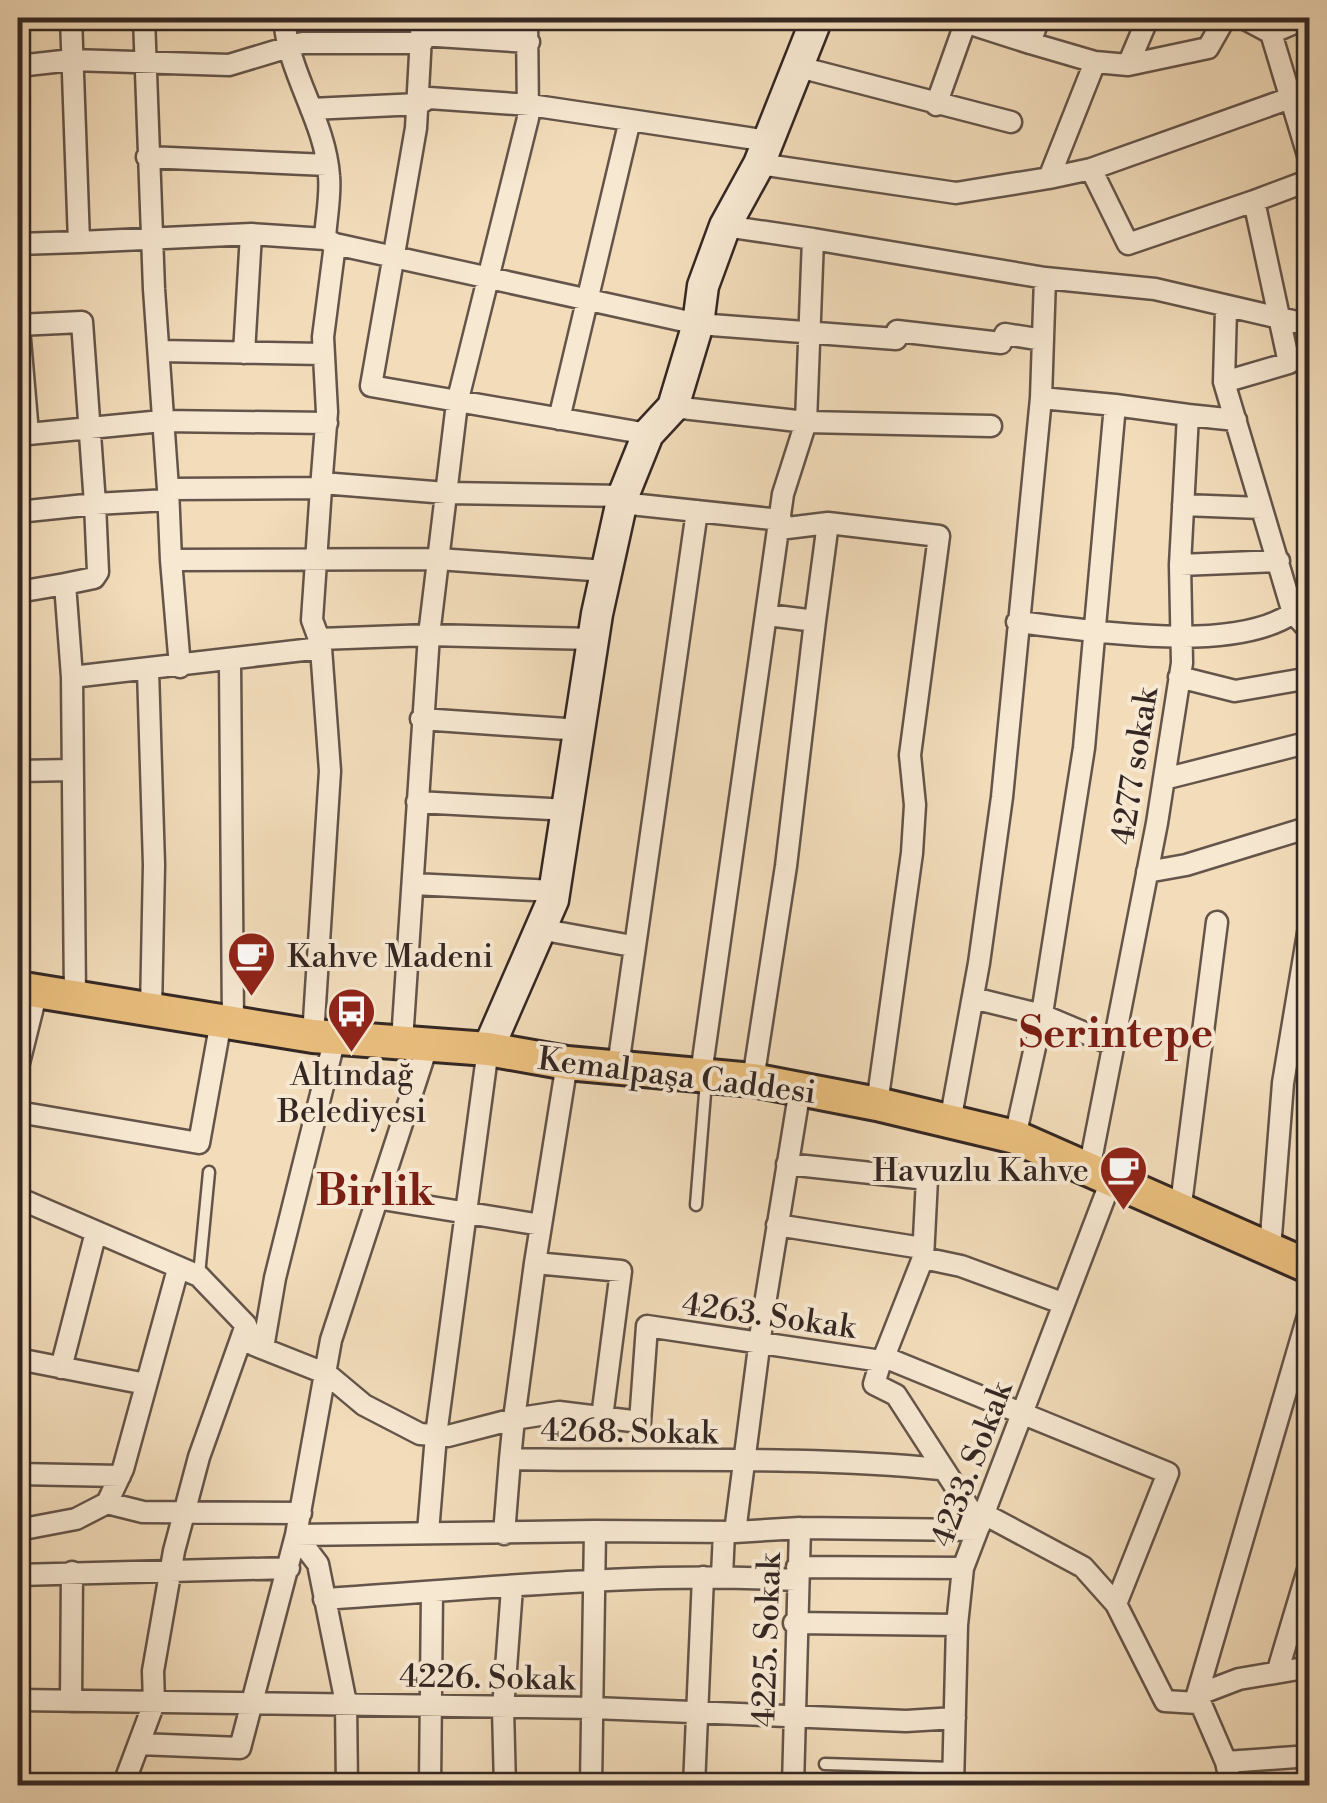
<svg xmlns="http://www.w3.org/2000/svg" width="1327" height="1803" viewBox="0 0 1327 1803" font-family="'Libre Bodoni',serif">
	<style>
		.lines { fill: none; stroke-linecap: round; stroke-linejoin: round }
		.lane-casing { stroke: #645449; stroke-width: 15 }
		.street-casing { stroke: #645449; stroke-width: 25 }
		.secondary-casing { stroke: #342723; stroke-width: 35 }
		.primary-casing { stroke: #342723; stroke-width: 38 }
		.lane { stroke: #f7e8d2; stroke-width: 10 }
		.street { stroke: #f7e8d2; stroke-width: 20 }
		.secondary { stroke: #f7e8d2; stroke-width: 30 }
		.primary { stroke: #e9be7d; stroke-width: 32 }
		.labels { text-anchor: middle; stroke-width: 8; stroke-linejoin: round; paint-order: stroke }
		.street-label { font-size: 32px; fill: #342723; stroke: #f7e8d2 }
		.poi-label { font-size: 32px; fill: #342723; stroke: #f7e8d2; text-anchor: start }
		.district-label { font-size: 42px; font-weight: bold; fill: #7a1f14; stroke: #f7e8d2 }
	</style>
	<rect width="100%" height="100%" fill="#f2dcba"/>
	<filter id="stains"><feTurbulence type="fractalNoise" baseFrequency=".002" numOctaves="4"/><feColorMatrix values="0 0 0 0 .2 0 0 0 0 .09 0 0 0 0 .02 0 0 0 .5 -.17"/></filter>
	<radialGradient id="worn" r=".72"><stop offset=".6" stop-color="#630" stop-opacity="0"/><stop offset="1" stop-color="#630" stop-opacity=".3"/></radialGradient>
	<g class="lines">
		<defs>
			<path id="lane" d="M696,1205L706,1081
				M199,1275L209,1172
				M825,1764L953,1768"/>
			<path id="street" d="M71,18L79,242L251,234L325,239L335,244
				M144,18L154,289L168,489
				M284,18C288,74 325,120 329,176C331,196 326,218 325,239
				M422,18L416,128L371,386L648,434
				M527,18L528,118L457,403L429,635L594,639
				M952,18L1030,43
				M1039,18L1030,43L1095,62L1128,65L1208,48L1225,18
				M1243,18L1271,33L1310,162
				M1271,33L1306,18
				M421,35L529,42
				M1128,65L1148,18
				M18,66L72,60L229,65L302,43H422
				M799,67L1011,122
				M936,105L967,18
				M311,109L419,104L429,98L530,105L630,120L559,419
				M630,120L768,141
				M147,157L327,165
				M759,164L956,193L1049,178L1095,62
				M1091,169L1310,91
				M1049,178L1091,169L1128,244L1254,201
				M1310,180L1254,201L1289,363L1224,382L1293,613L1310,631
				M813,239L1045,278L1155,289L1310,325
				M18,244L79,242
				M18,316L28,433
				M18,325L82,322L95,504L18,512
				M160,351L323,354
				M244,353L251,234
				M1224,382L1226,309
				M1041,398L1045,278
				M673,407L806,422L991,426
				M18,435L162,421L327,423
				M322,483L446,493L623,496
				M321,488L327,412L323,337L335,244L698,324L896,339L897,331L1001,343L1005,334L1043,340
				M621,503L781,520
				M1183,505L1261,508
				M779,529L828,523L939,536L910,755L915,805L912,853L877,1104
				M171,560L168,489L321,488L312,620L319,639
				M1180,565L1279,561
				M65,584L94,578L98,572L95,504L168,500
				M18,592L65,584L72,677
				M815,621L828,523
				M1017,622C1092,630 1230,655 1293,613
				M230,662L233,1022
				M180,667L171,560L438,559L606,571
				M148,670L154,865L151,1010
				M1179,677L1235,691L1310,678
				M421,719L581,730
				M18,771L72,770
				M1164,779L1310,742
				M417,802L569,810
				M1147,872L1186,865L1310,827
				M413,884L555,891
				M539,929L632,946
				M75,998L72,677L321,648L319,639L429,635L402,1041
				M973,998L1042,1015L1111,1044
				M313,1036L330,771L321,648
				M567,1063L535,1263L621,1271L602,1417
				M618,1066L697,511
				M18,1067L37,991
				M701,1074L783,494L806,422L813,239L725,226
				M753,1080L786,866L815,621L768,615
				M18,1112L199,1143L221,1021
				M950,1122L979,963L1002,797L1041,398L1115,405
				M1015,1137L1041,1020L1084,748L1115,405L1188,415
				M787,1164L927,1179L923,1258L961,1266L1062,1303
				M1089,1170L1157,823L1182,663L1180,565L1188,415L1236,420
				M18,1198L199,1276L246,1325L254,1345L327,1374L364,1405L420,1434L448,1436L514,1419L510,1459C654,1462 798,1455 940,1469
				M376,1198L541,1225
				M1180,1212L1217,922
				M777,1225L922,1248
				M1270,1249L1283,1083L1310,921
				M535,1263L514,1419L559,1412L640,1422L647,1326L881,1361L884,1357L1168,1473L1116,1604
				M263,1348L275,1278L335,1038
				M884,1357L923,1258
				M18,1359L146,1384
				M881,1361L874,1384L896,1395L980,1525
				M61,1368L96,1232
				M18,1474L120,1476
				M107,1503L123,1469L178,1269
				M107,1503L143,1512L301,1513
				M984,1514L1083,1567L1116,1604L1165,1701L1197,1703
				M800,1528L977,1530
				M18,1530L76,1519L107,1503
				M428,1532L436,1435L488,1049
				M504,1534L510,1459
				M797,1567L963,1568
				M18,1575L289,1568
				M722,1576L724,1532
				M324,1599C481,1589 639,1571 796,1580
				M794,1623L957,1625
				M1278,1670L1310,1563
				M1197,1695L1239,1679L1310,1667
				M18,1700L594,1708L906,1721L955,1718
				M71,1701L72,1572
				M139,1744L240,1748L296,1535L595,1531
				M1226,1762L1310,1756
				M98,1786L124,1784
				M123,1786L154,1703L153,1671L174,1551L199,1457L246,1325
				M347,1786L346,1703L318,1564L296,1535L331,1340L428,1044
				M430,1786L432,1592
				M505,1786L503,1709L512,1588
				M591,1786L595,1531L735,1532
				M694,1786L703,1577
				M793,1786L800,1528L735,1532L763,1316L800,1089
				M953,1786L957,1625L963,1568L1112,1178
				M1231,1786L1226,1762L1197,1695L1310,1309"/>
			<path id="secondary" d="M488,1049L553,900L597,614L623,496L648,434L673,407L698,324L703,286L725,226L759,164L817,18"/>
			<path id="primary" d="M18,988L313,1036L488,1049L567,1063L753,1080L877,1104L1015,1137L1310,1267"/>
		</defs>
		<use href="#lane" class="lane-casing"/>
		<use href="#street" class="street-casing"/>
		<use href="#secondary" class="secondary-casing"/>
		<use href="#primary" class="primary-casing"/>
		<use href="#lane" class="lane"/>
		<use href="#street" class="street"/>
		<use href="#secondary" class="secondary"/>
		<use href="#primary" class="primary"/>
	</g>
	<defs>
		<symbol id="cafe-pin" viewBox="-11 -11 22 30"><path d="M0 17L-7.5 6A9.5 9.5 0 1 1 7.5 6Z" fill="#8f2418" stroke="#f7e8d2"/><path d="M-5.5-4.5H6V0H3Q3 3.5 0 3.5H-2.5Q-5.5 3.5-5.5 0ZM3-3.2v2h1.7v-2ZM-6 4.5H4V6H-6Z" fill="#fff"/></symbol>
		<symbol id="bus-pin" viewBox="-11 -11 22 30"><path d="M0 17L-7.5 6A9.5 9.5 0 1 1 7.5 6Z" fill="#8f2418" stroke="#f7e8d2"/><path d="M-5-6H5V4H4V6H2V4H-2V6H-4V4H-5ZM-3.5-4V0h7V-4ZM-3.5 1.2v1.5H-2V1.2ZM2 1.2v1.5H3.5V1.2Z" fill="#fff"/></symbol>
	</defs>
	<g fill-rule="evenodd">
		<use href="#cafe-pin" x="224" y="928" width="55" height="75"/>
		<use href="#bus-pin" x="324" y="984" width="55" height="75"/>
		<use href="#cafe-pin" x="1096" y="1142" width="55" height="75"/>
	</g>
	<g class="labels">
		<g class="street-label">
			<text transform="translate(1134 766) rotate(-81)" y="11">4277 sokak</text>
			<text transform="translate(677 1075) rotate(7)" y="11">Kemalpaşa Caddesi</text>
			<text transform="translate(769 1315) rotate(8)" y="11">4263. Sokak</text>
			<text transform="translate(629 1431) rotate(1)" y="11">4268. Sokak</text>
			<text transform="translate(971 1464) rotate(-69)" y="11">4233. Sokak</text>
			<text transform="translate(766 1640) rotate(-88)" y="11">4225. Sokak</text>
			<text transform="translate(487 1677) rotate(1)" y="11">4226. Sokak</text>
		</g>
		<g class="poi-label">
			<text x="287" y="967">Kahve Madeni</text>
			<text x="352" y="1085" text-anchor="middle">Altındağ<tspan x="352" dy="37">Belediyesi</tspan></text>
			<text x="1089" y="1181" text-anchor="end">Havuzlu Kahve</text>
		</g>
		<g class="district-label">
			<text x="1116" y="1047">Serintepe</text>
			<text x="375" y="1205">Birlik</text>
		</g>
	</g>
	<rect width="1327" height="1803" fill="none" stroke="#f2dcba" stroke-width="60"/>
	<rect x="20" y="20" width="1287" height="1763" fill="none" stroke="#342723" stroke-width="5"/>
	<rect x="30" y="30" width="1267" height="1743" fill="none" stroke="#342723" stroke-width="2.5"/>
	<rect width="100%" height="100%" filter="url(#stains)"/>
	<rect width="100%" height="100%" fill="url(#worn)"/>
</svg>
